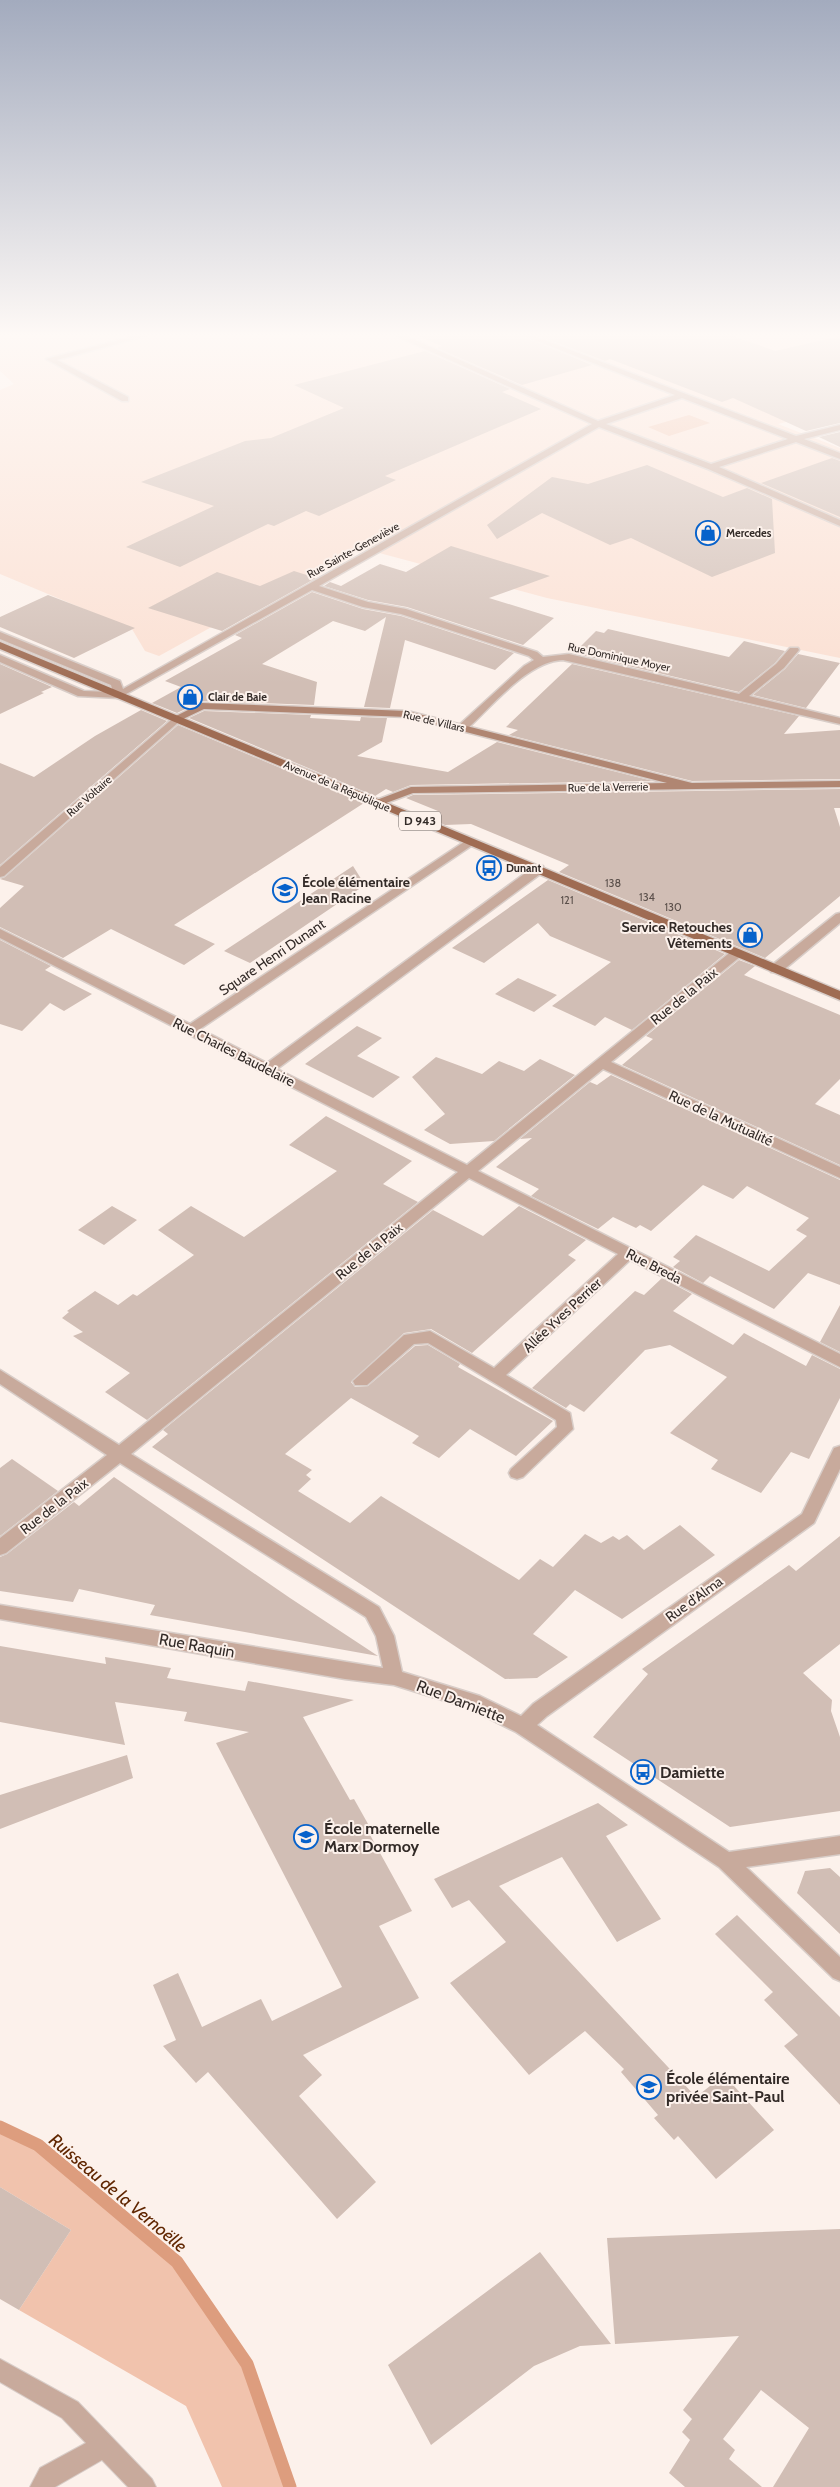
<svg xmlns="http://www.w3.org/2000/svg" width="840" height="2487" viewBox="0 0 840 2487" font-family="Cabin,sans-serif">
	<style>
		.built { fill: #fbe0d3 }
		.green { fill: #f1c3ad }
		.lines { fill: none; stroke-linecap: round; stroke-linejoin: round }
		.stream { stroke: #dd9d7e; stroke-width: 13 }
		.building { fill: #d1beb5 }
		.service-casing { stroke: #d8cdc8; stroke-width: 2 }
		.minor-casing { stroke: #d8cdc8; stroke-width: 3 }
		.secondary-casing { stroke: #d8cdc8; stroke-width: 3 }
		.primary-casing { stroke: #d8cdc8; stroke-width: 3 }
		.service { fill: #c8aa9c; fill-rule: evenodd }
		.minor { fill: #c8aa9c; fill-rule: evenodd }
		.secondary { fill: #b08672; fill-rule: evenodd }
		.primary { fill: #9f6c53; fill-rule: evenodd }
		.labels { text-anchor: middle; stroke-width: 4; stroke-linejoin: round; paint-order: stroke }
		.far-poi-label { font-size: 11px; font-weight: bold; fill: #322a27; stroke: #fcf1eb; text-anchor: start }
		.far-street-label { font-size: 11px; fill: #322a27; stroke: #fcf1eb }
		.number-label { font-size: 11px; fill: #5a4f4a }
		.shield { fill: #fcf1eb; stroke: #6f6662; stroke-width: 1 }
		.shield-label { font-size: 12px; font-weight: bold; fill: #322a27 }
		.poi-label { font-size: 14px; font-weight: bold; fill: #322a27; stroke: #fcf1eb; text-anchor: start }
		.street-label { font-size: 14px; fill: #322a27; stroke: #fcf1eb }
		.near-street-label { font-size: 16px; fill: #322a27; stroke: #fcf1eb }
		.near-poi-label { font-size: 16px; font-weight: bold; fill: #322a27; stroke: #fcf1eb; text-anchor: start }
		.near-water-label { font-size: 18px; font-style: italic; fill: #602601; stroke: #fcf1eb }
	</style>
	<rect width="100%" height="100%" fill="#fcf1eb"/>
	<path class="built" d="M0,336H840V408L778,424L840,448V658L547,598L357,547L159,656L145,651L132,629L0,574V390L14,384L0,371Z"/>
	<path class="green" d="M689,415L710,423L669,436L648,427Z
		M0,2127L38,2145L177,2262L247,2364L290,2487H222L186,2406L19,2310L71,2230L0,2187Z"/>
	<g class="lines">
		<path class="stream" d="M0,2127L38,2145L177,2262L247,2364L290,2487"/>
	</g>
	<path class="building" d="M418,336H522L592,365L522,385L437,348L442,346Z
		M539,336H733L775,351L840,336V423L806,431L733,398L722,402L610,359L605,361Z
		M425,351L510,389L502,392L541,409L385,476L396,480L319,516L306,511L274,526L268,524L180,567L126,547L214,506L141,482L245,441L271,438L344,408L294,385Z
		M840,432V447L819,437Z
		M832,458L840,461V517L761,483Z
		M647,465L723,497L747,488L772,499L775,553L712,577L631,538L610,545L542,513L497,539L487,525L552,477L588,484Z
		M451,546L550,576L489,598L554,618L523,645L407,607L368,600L324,586L330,582L341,586L380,564L406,572Z
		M294,571L316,578L222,631L148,608L217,572L260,586Z
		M312,592L363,609L401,616L514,653L495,670L405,640L390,708L364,707L386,617L365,631L333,621L262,664L317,682L314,705L202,701L177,713L152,703L181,687L165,681L242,638L235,635Z
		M48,595L135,628L74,658L0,627V617Z
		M608,629L729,657L744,641L785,651L775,663L739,692L582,655L584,652L577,650L596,631L604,633Z
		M798,654L840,663L806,708L753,695L785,669Z
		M0,664L52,687L41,692L44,693L0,714Z
		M572,664L799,716L784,734L840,730V779L692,781L509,735L518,730L506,727Z
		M141,710L167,721L0,865V763L34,777L95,736Z
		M204,711L311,715L310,718L360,721L361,717L387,718L382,742L357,756L448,772L497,742L653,781L411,785L393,792L386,789L375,796L189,718Z
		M178,725L364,803L174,925L215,944L184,965L111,929L63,958L0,927V908L24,886L0,879L5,877Z
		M840,789V808H834L840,827V896L765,958L559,872L569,865L471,824L445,825L427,817L438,811L406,798L413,795Z
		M353,866L365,885L250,963L224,951Z
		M548,880L725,954L632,1030L605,1017L595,1026L552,1006L611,962L550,936L538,923L484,963L452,948Z
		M0,940L51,966L45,970L92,994L64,1011L50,1003L22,1031L0,1024Z
		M739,960L755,966L744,975L840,1015V1079L815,1104L840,1115V1165L622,1065L653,1039L646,1036Z
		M518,978L557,995L534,1012L495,994Z
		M357,1026L382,1038L357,1056L400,1077L373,1098L305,1064Z
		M436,1057L482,1074L499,1061L524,1071L540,1059L575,1075L494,1141L450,1144L424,1130L445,1114L412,1077Z
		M611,1075L840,1180V1285L808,1273L774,1309L710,1276L703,1283L673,1267L680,1261L673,1257L696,1235L769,1271L807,1236L796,1230L809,1218L747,1186L733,1199L703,1185L651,1231L640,1225L636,1228L613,1217L598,1229L531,1196L539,1189L496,1167L532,1138L520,1139L590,1082L597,1085Z
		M326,1116L412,1161L383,1184L418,1202L147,1420L105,1392L130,1373L73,1336L83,1332L62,1318L69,1312L67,1311L95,1291L118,1305L133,1294L137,1296L194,1255L158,1230L191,1206L244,1237L337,1171L289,1145Z
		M112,1206L137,1220L104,1245L78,1230Z
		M519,1206L586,1240L568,1255L576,1260L472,1353L431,1329L404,1333L351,1382L355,1387L368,1386L415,1346L428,1345L460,1364L458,1367L553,1421L516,1456L470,1429L439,1458L412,1443L419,1436L351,1398L285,1454L312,1470L306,1475L311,1479L298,1491L350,1523L381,1496L519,1580L540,1559L553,1567L585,1534L601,1543L613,1536L619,1540L627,1535L644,1550L680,1525L715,1555L622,1619L575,1590L533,1634L568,1657L537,1678L505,1679L152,1447L168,1434L163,1430L433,1210L483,1236Z
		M662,1278L692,1294L673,1311L733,1345L744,1333L806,1366L812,1355L840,1369V1398L809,1459L791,1452L761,1493L711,1469L718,1460L670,1433L727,1377L670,1345L645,1350L584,1412L570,1404L566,1408L532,1388L635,1291L644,1295Z
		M840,1305V1352L820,1342Z
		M12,1459L58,1491L0,1536V1468Z
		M114,1477L290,1598L378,1656L150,1615L155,1605L79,1589L73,1602L0,1591V1557L7,1554L74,1502L79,1506Z
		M840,1536V1644L803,1673L832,1700L831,1711L840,1737V1811L730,1827L593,1737L648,1674L642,1669L789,1565L796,1571Z
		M0,1646L106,1664L105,1657L171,1668L167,1678L245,1691L248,1681L354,1700L303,1717L350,1800L354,1799L372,1831L369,1833L412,1911L379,1926L419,1998L303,2055L322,2075L299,2096L376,2182L337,2219L208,2072L196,2083L163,2046L176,2040L153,1985L178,1973L202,2027L261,1999L272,2021L342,1987L216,1743L249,1732L184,1721L187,1712L115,1702L125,1745L0,1722Z
		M127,1755L133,1778L0,1829V1795Z
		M598,1803L628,1825L606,1836L661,1919L617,1942L562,1857L499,1886L696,2097L724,2075L774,2130L716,2179L678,2136L674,2140L654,2118L658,2115L621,2072L624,2069L585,2031L529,2075L450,1983L506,1942L469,1900L452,1908L434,1879Z
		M830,1868L840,1877V1934L797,1893L805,1871Z
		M737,1915L840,2017V2105L784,2046L798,2035L764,2000L773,1992L715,1934Z
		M0,2187L71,2230L19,2310L0,2299Z
		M840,2229V2487H773L809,2428L761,2390L723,2439L735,2450L729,2459L762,2487H685L669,2473L690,2440L682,2432L692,2419L683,2410L739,2336L615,2344L607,2238Z
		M540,2252L611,2344L580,2346L534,2366L431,2445L388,2365Z"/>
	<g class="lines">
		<defs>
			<path id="service" d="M0,2359L78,2402L152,2479L156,2487H128L102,2460L55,2487H30L40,2468L86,2443L62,2418L0,2382Z"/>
			<path id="minor" d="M134,336H146L57,360L128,397V401H122L46,359Z
				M396,336H406L598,421L675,395L524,336H534L796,436L840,425V430L804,439L840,453V459L796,442L719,467L840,520V526L708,469L599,427L319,586L368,602L406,609L537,652L543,657L569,654L739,694L776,664L790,648H798L799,650L784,668L749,696L840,718V724L563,660C528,661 491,707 466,730H458V726L524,666L534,660L529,656L401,614L363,607L312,590L119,698L78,696L0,662V655L84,691L113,692L111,685L0,639V632L120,681L123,689L592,424ZM682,398L788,439L711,464L606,424Z
				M177,715L181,716V720L4,876L0,877V867Z
				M470,838L476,842L474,844L200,1029L267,1063L535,866H543V872L277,1069L467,1165L733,950H741L743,953L741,956L611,1062L840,1167V1178L603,1069L478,1171L840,1354V1367L630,1260L506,1375L570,1413L573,1429L523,1477L517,1479L511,1477L509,1473L511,1469L557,1427L556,1420L428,1343L414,1344L367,1385H355L353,1381L404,1335L430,1331L494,1368L618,1254L469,1178L131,1454L379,1607L394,1636L402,1672L480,1696L521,1716L533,1704L802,1514L834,1448L840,1446V1469L814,1523L547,1716L537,1725L729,1852L840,1836V1854L746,1867L840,1957V1981L833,1978L719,1867L516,1732L468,1708L394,1685L345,1679L0,1619V1605L383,1668L376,1636L366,1617L120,1463L6,1553L0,1555V1538L107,1455L0,1384V1370L119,1445L458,1172L0,938V929L190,1024Z
				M840,913V923L781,972H771L770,969L771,966L836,914Z"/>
			<path id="secondary" d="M202,703L407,711L692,783L840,781V787L413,793L378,806L372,803L374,801L411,787L667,783L407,717L204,709L181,720L177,721L172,718Z"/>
			<path id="primary" d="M0,642L840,991V1000L0,649Z"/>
		</defs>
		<use href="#service" class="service-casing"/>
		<use href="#minor" class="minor-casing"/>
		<use href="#secondary" class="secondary-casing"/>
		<use href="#primary" class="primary-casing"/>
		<use href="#service" class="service"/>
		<use href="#minor" class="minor"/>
		<use href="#secondary" class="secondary"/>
		<use href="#primary" class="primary"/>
	</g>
	<linearGradient id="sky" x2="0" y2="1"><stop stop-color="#a3abbe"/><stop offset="0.49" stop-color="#fef9f6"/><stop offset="1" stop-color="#fef9f6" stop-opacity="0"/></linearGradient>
	<rect width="840" height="684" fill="url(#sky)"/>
	<defs>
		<symbol id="shop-ring" viewBox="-11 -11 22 22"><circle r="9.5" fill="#fcf1eb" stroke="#0762cb" stroke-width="1.5"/><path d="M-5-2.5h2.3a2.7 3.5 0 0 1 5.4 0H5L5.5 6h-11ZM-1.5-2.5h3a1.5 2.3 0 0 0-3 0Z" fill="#0762cb"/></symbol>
		<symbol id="bus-ring" viewBox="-11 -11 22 22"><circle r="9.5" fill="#fcf1eb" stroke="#0762cb" stroke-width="1.5"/><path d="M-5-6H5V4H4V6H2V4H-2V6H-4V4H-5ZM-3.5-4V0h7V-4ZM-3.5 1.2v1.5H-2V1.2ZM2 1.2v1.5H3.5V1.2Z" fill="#0762cb"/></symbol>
		<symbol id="school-ring" viewBox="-11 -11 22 22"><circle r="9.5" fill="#fcf1eb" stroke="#0762cb" stroke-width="1.5"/><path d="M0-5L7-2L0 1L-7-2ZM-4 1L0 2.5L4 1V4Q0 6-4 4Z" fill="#0762cb"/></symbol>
	</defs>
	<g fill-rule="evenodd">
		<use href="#shop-ring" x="694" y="519" width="28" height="28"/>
		<use href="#shop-ring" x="176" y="683" width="28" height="28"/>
		<use href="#bus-ring" x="475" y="854" width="28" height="28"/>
		<use href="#school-ring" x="271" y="876" width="28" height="28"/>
		<use href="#shop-ring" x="736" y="921" width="28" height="28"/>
		<use href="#bus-ring" x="629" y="1758" width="28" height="28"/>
		<use href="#school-ring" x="292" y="1823" width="28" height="28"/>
		<use href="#school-ring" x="635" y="2073" width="28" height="28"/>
	</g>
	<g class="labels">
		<g class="far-poi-label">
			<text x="726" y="537">Mercedes</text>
			<text x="208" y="701">Clair de Baie</text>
			<text x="506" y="872">Dunant</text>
		</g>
		<g class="far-street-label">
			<text transform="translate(353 550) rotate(-29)" y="4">Rue Sainte-Geneviève</text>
			<text transform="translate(619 657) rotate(12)" y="4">Rue Dominique Moyer</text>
			<text transform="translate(434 721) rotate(13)" y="4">Rue de Villars</text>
			<text transform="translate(337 786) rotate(23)" y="4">Avenue de la République</text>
			<text transform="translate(608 787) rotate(-1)" y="4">Rue de la Verrerie</text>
			<text transform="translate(89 796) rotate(-41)" y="4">Rue Voltaire</text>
		</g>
		<g class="number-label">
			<text x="613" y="887">138</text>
			<text x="647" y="901">134</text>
			<text x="567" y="904">121</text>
			<text x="673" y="911">130</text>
		</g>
		<rect class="shield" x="399" y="811.5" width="42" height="19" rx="4"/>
		<g class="shield-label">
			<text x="420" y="825">D 943</text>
		</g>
		<g class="poi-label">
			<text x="302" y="887">École élémentaire<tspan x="302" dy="16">Jean Racine</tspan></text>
			<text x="732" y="932" text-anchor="end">Service Retouches<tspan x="732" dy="16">Vêtements</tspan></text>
		</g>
		<g class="street-label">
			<text transform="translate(272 957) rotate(-34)" y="5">Square Henri Dunant</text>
			<text transform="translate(684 996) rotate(-39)" y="5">Rue de la Paix</text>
			<text transform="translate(234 1052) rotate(27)" y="5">Rue Charles Baudelaire</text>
			<text transform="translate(721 1118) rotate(25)" y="5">Rue de la Mutualité</text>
			<text transform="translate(369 1251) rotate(-39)" y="5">Rue de la Paix</text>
			<text transform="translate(654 1266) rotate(27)" y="5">Rue Breda</text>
			<text transform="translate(562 1315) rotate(-43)" y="5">Allée Yves Perrier</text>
			<text transform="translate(54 1506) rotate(-38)" y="5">Rue de la Paix</text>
			<text transform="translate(694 1599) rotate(-36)" y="5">Rue d'Alma</text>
		</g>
		<g class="near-street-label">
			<text transform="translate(197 1645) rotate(10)" y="6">Rue Raquin</text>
			<text transform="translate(461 1701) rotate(21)" y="6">Rue Damiette</text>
		</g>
		<g class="near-poi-label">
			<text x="660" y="1778">Damiette</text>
			<text x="324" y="1834">École maternelle<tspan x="324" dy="18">Marx Dormoy</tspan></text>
			<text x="666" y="2084">École élémentaire<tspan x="666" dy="18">privée Saint-Paul</tspan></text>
		</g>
		<g class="near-water-label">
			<text transform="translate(118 2193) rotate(40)" y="6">Ruisseau de la Vernoëlle</text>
		</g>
	</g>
</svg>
